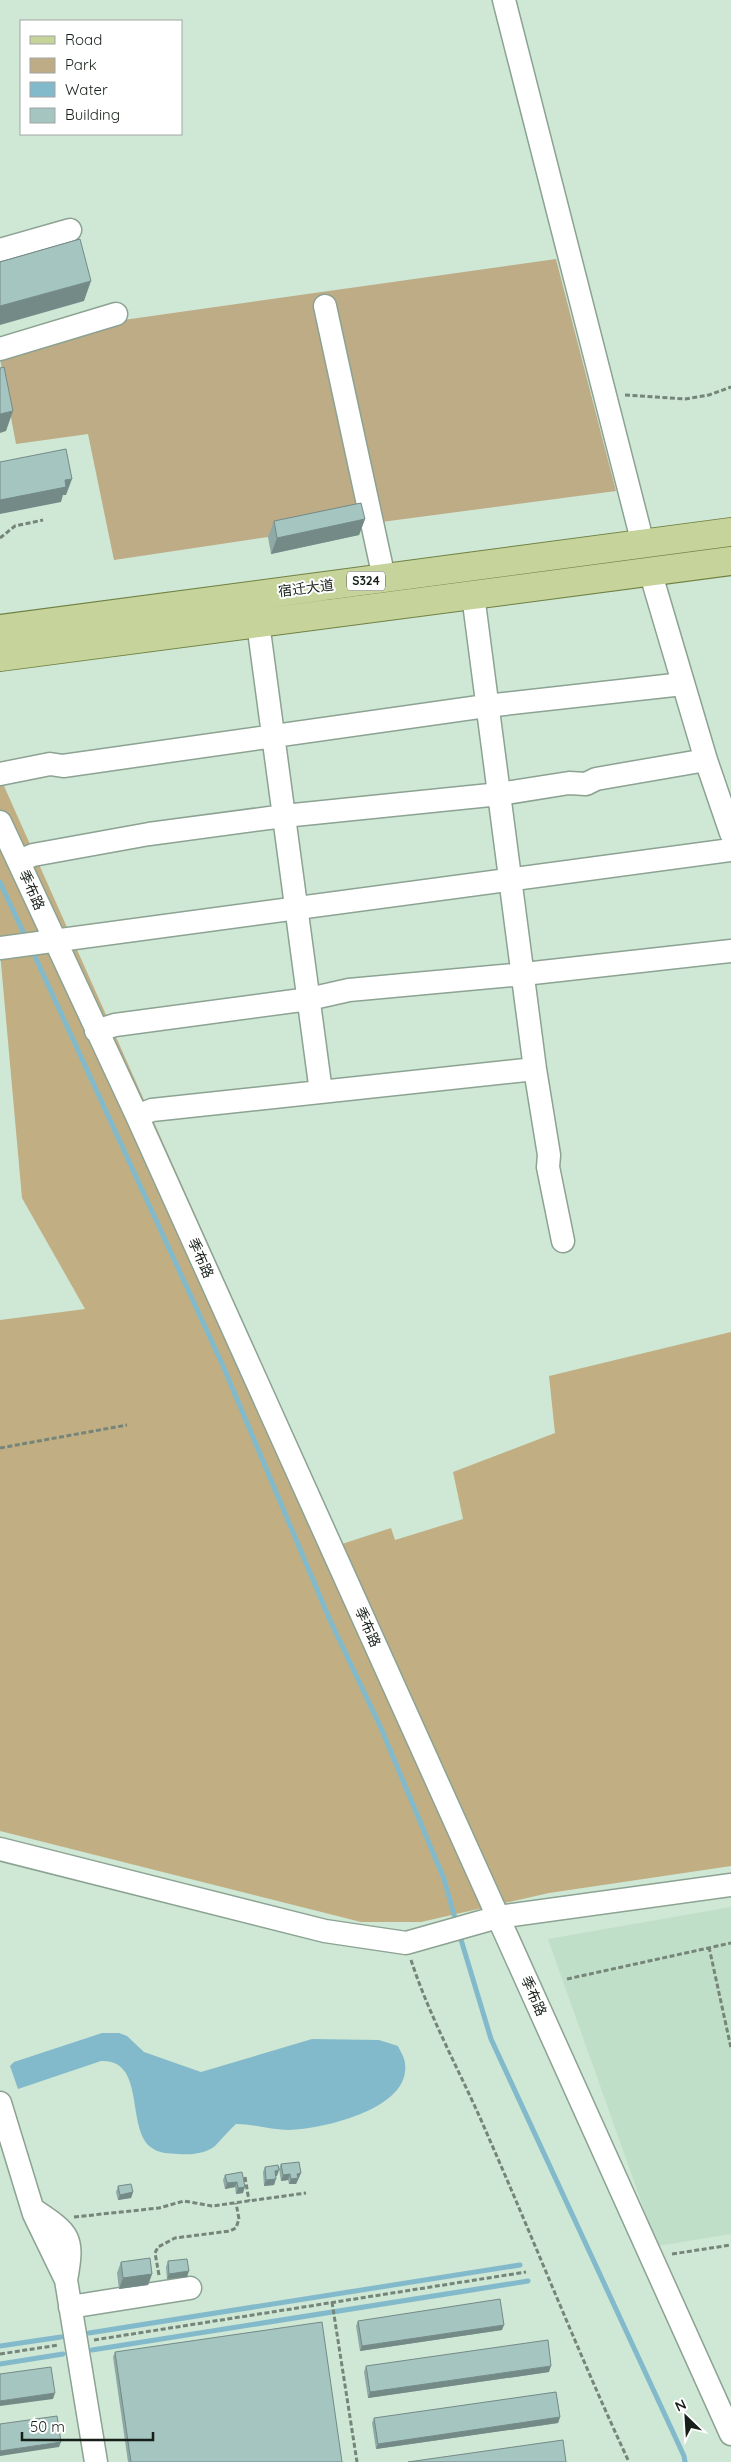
<svg xmlns="http://www.w3.org/2000/svg" width="731" height="2462" viewBox="0 0 731 2462" font-family="Quicksand,'Noto Sans SC',sans-serif">
	<style>
		.built { fill: #c0dfc8 }
		.green { fill: #bdac86 }
		.forest { fill: #c1af83 }
		.water { fill: #83bacb }
		.lines { fill: none; stroke-linecap: round; stroke-linejoin: round }
		.stream { stroke: #83bacb; stroke-width: 5 }
		.minor-casing { stroke: #8ca292; stroke-width: 25 }
		.major-casing { stroke: #708142; stroke-width: 30 }
		.path { stroke: #758579; stroke-width: 3; stroke-dasharray: 5 2.5; stroke-linecap: butt }
		.minor { stroke: #fff; stroke-width: 22 }
		.major { stroke: #c6d39b; stroke-width: 28 }
		.wall { fill: #8ea9a6 }
		.shaded-wall { fill: #748a87 }
		.building { fill: #a5c5c1; stroke: #748a87 }
		.labels { text-anchor: middle; stroke-width: 4; stroke-linejoin: round; paint-order: stroke }
		.shield { fill: #fff; stroke: #5c625d; stroke-width: 1 }
		.shield-label { font-size: 12px; font-weight: bold; fill: #161f18 }
		.street-label { font-size: 14px; fill: #161f18; stroke: #fff }
	</style>
	<rect width="100%" height="100%" fill="#cfe7d5"/>
	<path class="built" d="M731,1907V2234L657,2246L548,1939Z"/>
	<path class="green" d="M556,259L616,491L268,537L114,560L88,434L16,444L0,359L67,328Z"/>
	<path class="forest" d="M0,777L342,1544L391,1528L395,1540L463,1519L453,1472L555,1433L549,1376L731,1332V1866L549,1893L421,1922H361L0,1831V1320L85,1309L22,1198L0,952Z"/>
	<path class="water" d="M102,2033H119L127,2036L144,2052L201,2072L312,2039L379,2040L398,2046C400,2051 405,2058 405,2064C411,2109 323,2129 289,2130C272,2130 254,2124 236,2124C228,2131 222,2139 215,2146C205,2154 190,2155 178,2154C169,2153 160,2154 152,2148C125,2130 147,2059 101,2061L18,2089L10,2066L14,2062Z"/>
	<g class="lines">
		<path class="stream" d="M0,882L26,938
			M32,950L224,1368L329,1618L381,1728L444,1879L456,1922
			M459,1933L491,2039L684,2456L685,2462
			M89,2333L520,2265
			M0,2346L61,2337
			M92,2350L528,2281
			M0,2364L63,2354"/>
		<defs>
			<path id="minor" d="M504,0L643,544
				M0,250L70,230
				M325,306L384,578
				M0,349L116,314
				M650,571L706,760L731,833
				M473,595L535,1069L549,1155L548,1167L563,1241
				M258,623L321,1092
				M0,774L50,764L63,766L486,706L683,684
				M0,822L137,1116L731,2434
				M19,861L33,855L149,834L284,816L500,794L569,783L586,784L596,779L706,760
				M0,948L731,850
				M96,1031L115,1025L309,999L349,990L524,974L731,951
				M137,1116L152,1110L535,1069
				M0,1849L325,1931L406,1943L498,1917L731,1885
				M0,2103L34,2214L66,2280L96,2462
				M34,2210C70,2234 74,2237 66,2280
				M70,2307L190,2288"/>
			<path id="major" d="M0,629L731,532
				M0,657L731,561"/>
		</defs>
		<use href="#minor" class="minor-casing"/>
		<use href="#major" class="major-casing"/>
		<path class="path" d="M625,395L685,399L709,395L731,387
			M0,538L15,526L43,520
			M0,1448L127,1425
			M709,1947L731,2048
			M411,1960C431,2021 463,2077 488,2136C536,2245 579,2355 629,2462
			M567,1979L731,1943
			M245,2177L249,2201
			M74,2217L159,2208L184,2201L212,2206L306,2193
			M672,2254L731,2245
			M159,2275L155,2253L158,2247L175,2238L230,2231L236,2228L239,2219L236,2203
			M332,2302L357,2462
			M94,2340L526,2272
			M0,2354L59,2345"/>
		<use href="#minor" class="minor"/>
		<use href="#major" class="major"/>
	</g>
	<path class="wall" d="M365,519L359,535L271,554L268,537L274,521Z
		M281,2164L301,2173L296,2184H289L288,2180L281,2181L279,2169Z
		M265,2167L277,2176H275L274,2185L264,2186L263,2172Z
		M242,2172L243,2193L236,2194L235,2187L225,2189L223,2180L225,2175Z
		M118,2186L133,2192L131,2198L118,2200L116,2192Z
		M168,2261L187,2277L167,2279L166,2267Z
		M121,2262L152,2274L148,2285L119,2289L117,2273Z
		M358,2321L502,2330L360,2351L356,2326Z
		M115,2352L342,2462H128L113,2357Z
		M366,2366L549,2372L368,2398L364,2372Z
		M560,2417L558,2423L376,2449L372,2423L374,2418Z"/>
	<path class="shaded-wall" d="M91,281L84,301L0,325V306Z
		M13,411L6,431L0,433V414Z
		M72,479L66,495H63L61,502L0,514V500L65,480Z
		M365,519L359,535L271,554L277,538Z
		M279,2170L277,2176H273L275,2171Z
		M301,2173L296,2184H289L291,2179L297,2174Z
		M290,2174L288,2180L281,2181L283,2175Z
		M276,2179L274,2185L264,2186L266,2180Z
		M237,2182L235,2187L225,2189L227,2183Z
		M245,2187L243,2193L236,2194L238,2188Z
		M133,2192L131,2198L118,2200L120,2195Z
		M189,2271L187,2277L167,2279L169,2274Z
		M152,2274L148,2285L119,2289L123,2278Z
		M504,2325L502,2330L360,2351L362,2346Z
		M551,2366L549,2372L368,2398L370,2392Z
		M55,2393L53,2399L0,2406V2401Z
		M560,2417L558,2423L376,2449L378,2444Z
		M61,2442L59,2447L0,2456V2451Z"/>
	<path class="building" d="M80,239L91,281L0,306V262Z
		M4,367L13,411L0,414V368Z
		M66,449L72,479L65,480L66,487L0,500V462Z
		M361,503L365,519L277,538L274,521Z
		M299,2162L301,2173L297,2174L298,2178L291,2179L290,2174L283,2175L281,2164Z
		M278,2165L279,2170L275,2171L276,2179L266,2180L265,2167Z
		M242,2172L245,2187L238,2188L237,2182L227,2183L225,2175Z
		M131,2184L133,2192L120,2195L118,2186Z
		M150,2258L152,2274L123,2278L121,2262Z
		M187,2259L189,2271L169,2274L168,2261Z
		M500,2299L504,2325L362,2346L358,2321Z
		M322,2322L342,2462H131L115,2352Z
		M548,2340L551,2366L370,2392L366,2366Z
		M51,2367L55,2393L0,2401V2374Z
		M556,2392L560,2417L378,2444L374,2418Z
		M57,2416L61,2442L0,2451V2424Z
		M563,2440L566,2462H408Z"/>
	<g class="labels">
		<rect class="shield" x="347" y="571.5" width="38" height="19" rx="4"/>
		<g class="shield-label">
			<text x="366" y="585">S324</text>
		</g>
		<g class="street-label">
			<text transform="translate(306 588) rotate(-7)" y="5">宿迁大道</text>
			<text transform="translate(32 890) rotate(66)" y="5">季布路</text>
			<text transform="translate(201 1258) rotate(66)" y="5">季布路</text>
			<text transform="translate(368 1627) rotate(66)" y="5">季布路</text>
			<text transform="translate(534 1996) rotate(66)" y="5">季布路</text>
		</g>
	</g>
	<rect x="20" y="20" width="162" height="115" fill="#ffffff" stroke="#a2a5a3"/>
	<rect x="30" y="36" width="25" height="8" fill="#c6d39b" stroke="#a2a5a3"/>
	<text x="65" y="45" font-size="15" fill="#161f18">Road</text>
	<rect x="30" y="58" width="25" height="15" fill="#bdac86" stroke="#a2a5a3"/>
	<text x="65" y="70" font-size="15" fill="#161f18">Park</text>
	<rect x="30" y="82" width="25" height="15" fill="#83bacb" stroke="#a2a5a3"/>
	<text x="65" y="95" font-size="15" fill="#161f18">Water</text>
	<rect x="30" y="108" width="25" height="15" fill="#a5c5c1" stroke="#a2a5a3"/>
	<text x="65" y="120" font-size="15" fill="#161f18">Building</text>
	<g transform="translate(686 2417) rotate(335)" stroke="#ffffff" stroke-width="4" paint-order="stroke">
	<path d="M0-4L9 19L0 12L-9 19Z" fill="#161f18"/>
	<text y="-8" font-size="14" font-weight="bold" text-anchor="middle" fill="#161f18">N</text>
	</g>
	<path d="M22 2432v8h131v-8" fill="none" stroke="#161f18" stroke-width="2.5"/>
	<text x="30" y="2432" font-size="15" fill="#161f18" stroke="#ffffff" stroke-width="4" paint-order="stroke">50 m</text>
</svg>
